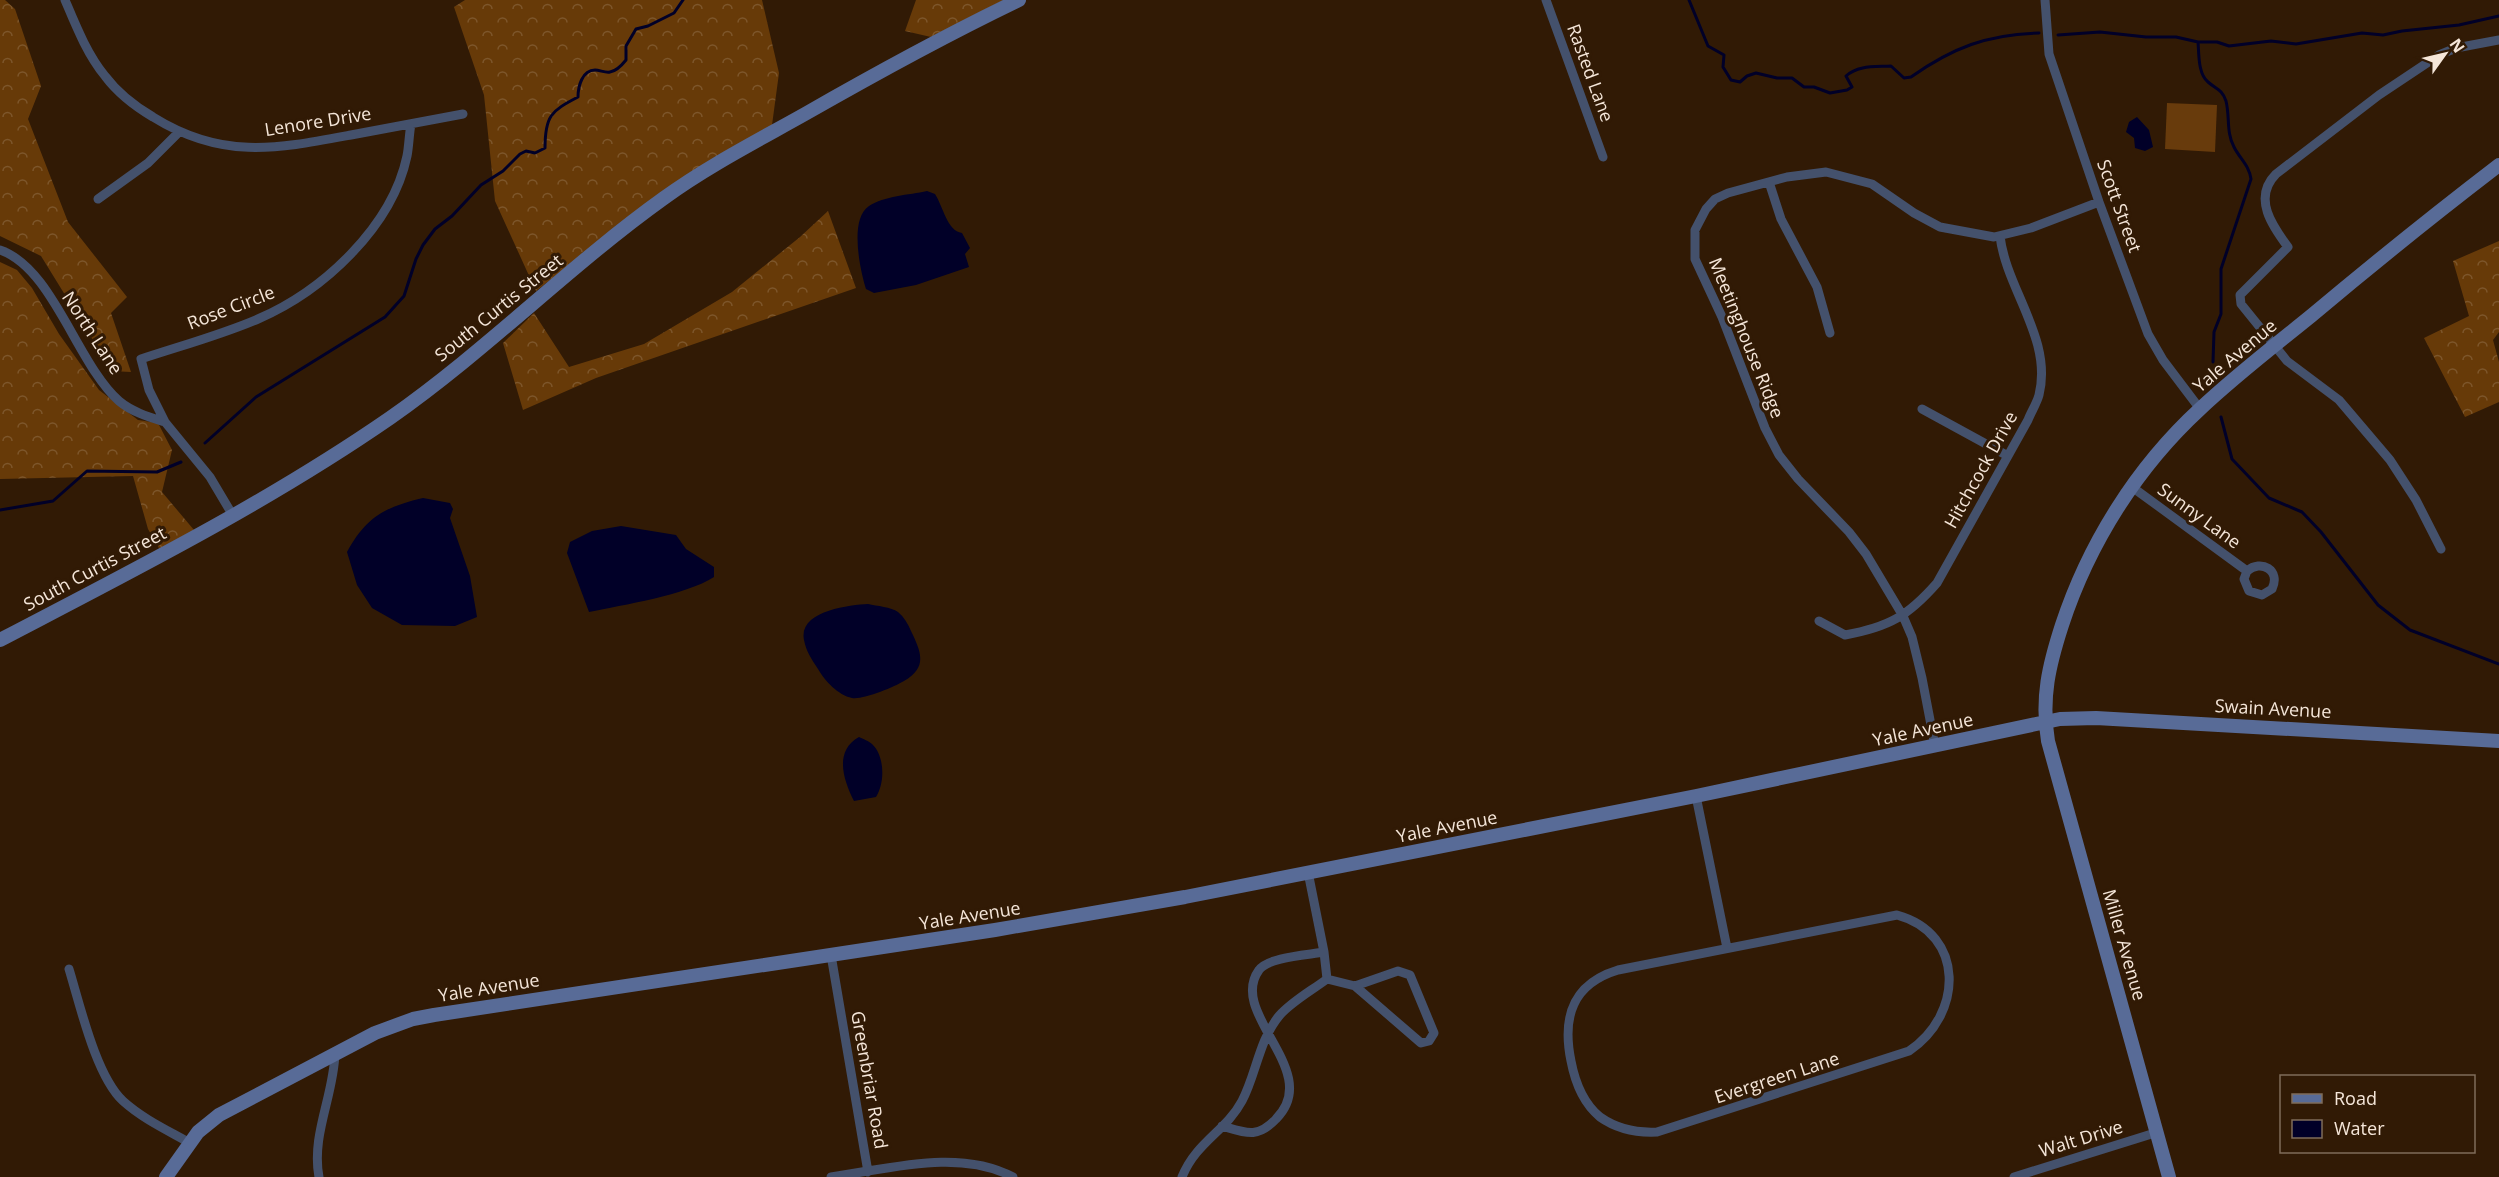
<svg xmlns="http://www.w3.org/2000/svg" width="2499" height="1177" viewBox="0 0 2499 1177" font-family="'Open Sans',sans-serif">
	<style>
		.green { fill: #683b0c }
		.forest { fill: url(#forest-crowns) }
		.water { fill: #010028 }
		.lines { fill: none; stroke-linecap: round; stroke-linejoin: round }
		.stream { stroke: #010028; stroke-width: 3 }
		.street { stroke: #44516c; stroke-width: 9 }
		.secondary { stroke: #586b97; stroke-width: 14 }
		.labels { text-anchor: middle; stroke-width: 6; stroke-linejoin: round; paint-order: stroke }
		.street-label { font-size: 18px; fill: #f5e6d9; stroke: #311a05 }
	</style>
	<defs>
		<pattern id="forest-crowns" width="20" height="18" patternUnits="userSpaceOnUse" patternTransform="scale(1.5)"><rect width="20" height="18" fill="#673a08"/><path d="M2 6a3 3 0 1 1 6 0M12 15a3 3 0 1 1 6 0" fill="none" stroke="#7d562b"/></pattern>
	</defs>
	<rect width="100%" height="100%" fill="#311a05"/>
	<path class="green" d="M2167,103L2217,105L2215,152L2165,149Z"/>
	<path class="forest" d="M0,0H5L15,9L41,86L28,119L68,222L127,297L111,313L131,372L112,371L41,256L0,236Z
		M465,0H762L779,73L772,125L665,190L536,291L495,201L484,95L454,7Z
		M916,0H1004L931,37L905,31Z
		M828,211L856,288L596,378L523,410L503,343L534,313L569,367L644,344L732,292L800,237Z
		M2499,241V332L2493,340L2499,362V402L2465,417L2424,338L2469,316L2453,261Z
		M0,262L17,270L32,288L59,334L99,390L138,420L158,423L172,450L162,492L194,530L160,550L148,529L133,476L0,479Z"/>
	<path class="water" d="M2137,117L2149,130L2153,147L2145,151L2135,148L2134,138L2126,132L2129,122Z
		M927,191L935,194C943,206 947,231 962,233L970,248L965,254L969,267L916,285L874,293L866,289C860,270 849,219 869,206C884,196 909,195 927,191Z
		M423,498L450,503L453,509L450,518L470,576L477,617L455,626L402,625L372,608L357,585L347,552C366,517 385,507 423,498Z
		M621,526L676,535L686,549L714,567V577C686,595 623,605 589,612L567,553L570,542L592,531Z
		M868,604C877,606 891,607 898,612C904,617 908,624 911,631C921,652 928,667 904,681C894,687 863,700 852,698C838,695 825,681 818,669C812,660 806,651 804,640C798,611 849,605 868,604Z
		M859,737C863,739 869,741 872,744C885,756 885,783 876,797L854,801C843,779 834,751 859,737Z"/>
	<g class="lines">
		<path class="stream" d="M1689,0L1708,46L1724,55L1723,67L1731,80L1740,82L1747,76L1756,73L1777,78H1792L1804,87H1814L1830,93L1847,90L1852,87L1846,76C1858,65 1875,67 1891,66L1904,78L1911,77C1952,48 1988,34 2039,33
			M2058,35L2100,32L2146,37H2176L2198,42H2217L2229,46L2271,41L2296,44L2362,33L2383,35L2402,31L2459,25L2499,16
			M2198,42C2199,54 2198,74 2208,82C2216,89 2222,89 2226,101C2230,117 2226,132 2234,147C2240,159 2249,165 2251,179L2221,269V314L2214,332L2213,362
			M2221,417L2232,459L2269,498L2302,512L2321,532L2378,605L2410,630L2499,664
			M205,443L256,397L385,317L404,296L416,259L423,245L435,229L452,216L481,185L503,171L520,154L526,151L535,153L545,148C545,116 551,111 578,97C578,87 582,70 595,70C600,70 605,73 610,72C617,71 622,65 626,60V46L636,29L648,26L674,13L683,0
			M0,510L53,501L87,471L157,472L181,462"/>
		<path class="street" d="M65,0C76,26 87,54 105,76C117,92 136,107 153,117C222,160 276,149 351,135C388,128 425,121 463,114
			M1546,0L1603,157
			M2045,0L2049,54L2099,202L2148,334L2163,360L2200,409
			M1769,182L1781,219L1817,287L1830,333
			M98,199L148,163L178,133
			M0,250C53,268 77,364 119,401C132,412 149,417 165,422
			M1922,409L2008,456
			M2132,487L2247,571L2244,579L2249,591L2262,595L2272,589C2281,570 2261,559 2247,571
			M232,514L210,477L165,422L149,390L141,359C180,346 221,335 258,319C323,291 392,227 407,156C409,146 409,135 411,124
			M2441,549L2416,500L2390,460L2339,400L2287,361L2241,304L2240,295L2288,247C2273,227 2252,198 2276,174L2379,95L2439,55L2456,48L2499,40
			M1819,621L1845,635C1889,627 1908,616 1937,583L2028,420C2031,412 2037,403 2039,395C2053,339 2006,289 2000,236
			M1935,746L1922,678L1912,637L1903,616L1866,554L1849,532L1798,479L1779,455L1765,428L1722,317L1695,259V230L1706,209L1715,199L1728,193L1787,177L1826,172L1872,184L1914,213L1940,227L1994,237L2031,228L2099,202
			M1696,796L1727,948
			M1897,915C1966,934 1963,1015 1909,1051L1657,1132C1637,1133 1617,1129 1600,1117C1583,1103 1575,1082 1571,1061C1562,1017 1572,984 1618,970Z
			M831,955L868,1172
			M69,969C80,1005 96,1076 123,1101C143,1119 167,1130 190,1143
			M1327,979L1355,986L1421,1043L1429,1041L1434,1033L1410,975L1398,971L1355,986
			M1222,1126C1246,1133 1257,1139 1276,1119C1324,1071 1227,1014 1259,970C1268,957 1308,955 1324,952
			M319,1177C311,1135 334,1095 335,1053
			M831,1177C889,1169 959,1148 1013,1177
			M1182,1177C1196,1142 1226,1131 1242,1101C1256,1075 1259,1040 1279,1016C1291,1002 1311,991 1327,979L1324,952L1308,872
			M2014,1177L2158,1132"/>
		<path class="secondary" d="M0,640C132,571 267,503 390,418C486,351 569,266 664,198C708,166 757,141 805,114C875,74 946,35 1019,0
			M166,1177L198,1132L219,1115L375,1033L413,1019L434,1015L995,930L1185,897L1696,796L2060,719L2096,718L2499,741
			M2169,1177L2048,741C2041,698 2049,665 2062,625C2089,543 2137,467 2200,409C2235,376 2274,346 2311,316C2373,264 2435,214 2499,165"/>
	</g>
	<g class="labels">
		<g class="street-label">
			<text transform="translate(1590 73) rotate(70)" y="6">Rasted Lane</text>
			<text transform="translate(318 122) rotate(-9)" y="6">Lenore Drive</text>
			<text transform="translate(2119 206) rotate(70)" y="6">Scott Street</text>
			<text transform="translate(231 308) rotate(-21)" y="6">Rose Circle</text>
			<text transform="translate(499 308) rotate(-39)" y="6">South Curtis Street</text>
			<text transform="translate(92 333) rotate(57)" y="6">North Lane</text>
			<text transform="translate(1746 338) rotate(68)" y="6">Meetinghouse Ridge</text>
			<text transform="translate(2235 356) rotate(-40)" y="6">Yale Avenue</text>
			<text transform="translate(1981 470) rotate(-61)" y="6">Hitchcock Drive</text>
			<text transform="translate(2199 516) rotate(36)" y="6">Sunny Lane</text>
			<text transform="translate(95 569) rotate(-28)" y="6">South Curtis Street</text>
			<text transform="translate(2273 709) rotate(3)" y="6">Swain Avenue</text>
			<text transform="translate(1923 730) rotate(-12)" y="6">Yale Avenue</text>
			<text transform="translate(1447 827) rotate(-11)" y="6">Yale Avenue</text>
			<text transform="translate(970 916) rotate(-9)" y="6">Yale Avenue</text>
			<text transform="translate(2124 945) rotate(74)" y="6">Miller Avenue</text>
			<text transform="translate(489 988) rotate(-9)" y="6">Yale Avenue</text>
			<text transform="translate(1777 1078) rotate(-18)" y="6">Evergreen Lane</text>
			<text transform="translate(869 1080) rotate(80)" y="6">Greenbriar Road</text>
			<text transform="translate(2081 1139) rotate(-17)" y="6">Walt Drive</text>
		</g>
	</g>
	<rect x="2280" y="1075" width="195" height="78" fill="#311a05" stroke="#7f6c5a" stroke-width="1.5"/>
	<rect x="2292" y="1094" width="30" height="9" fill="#586b97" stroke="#7f6c5a" stroke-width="1.5"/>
	<text x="2334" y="1105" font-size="18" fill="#f5e6d9">Road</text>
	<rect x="2292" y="1120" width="30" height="18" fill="#010028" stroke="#7f6c5a" stroke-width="1.5"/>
	<text x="2334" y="1135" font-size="18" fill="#f5e6d9">Water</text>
	<g transform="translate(2445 54) rotate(56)" stroke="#311a05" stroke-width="4.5" paint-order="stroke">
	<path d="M0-4.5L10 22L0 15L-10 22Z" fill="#f5e6d9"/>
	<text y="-9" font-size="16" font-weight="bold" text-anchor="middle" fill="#f5e6d9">N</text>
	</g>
</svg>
